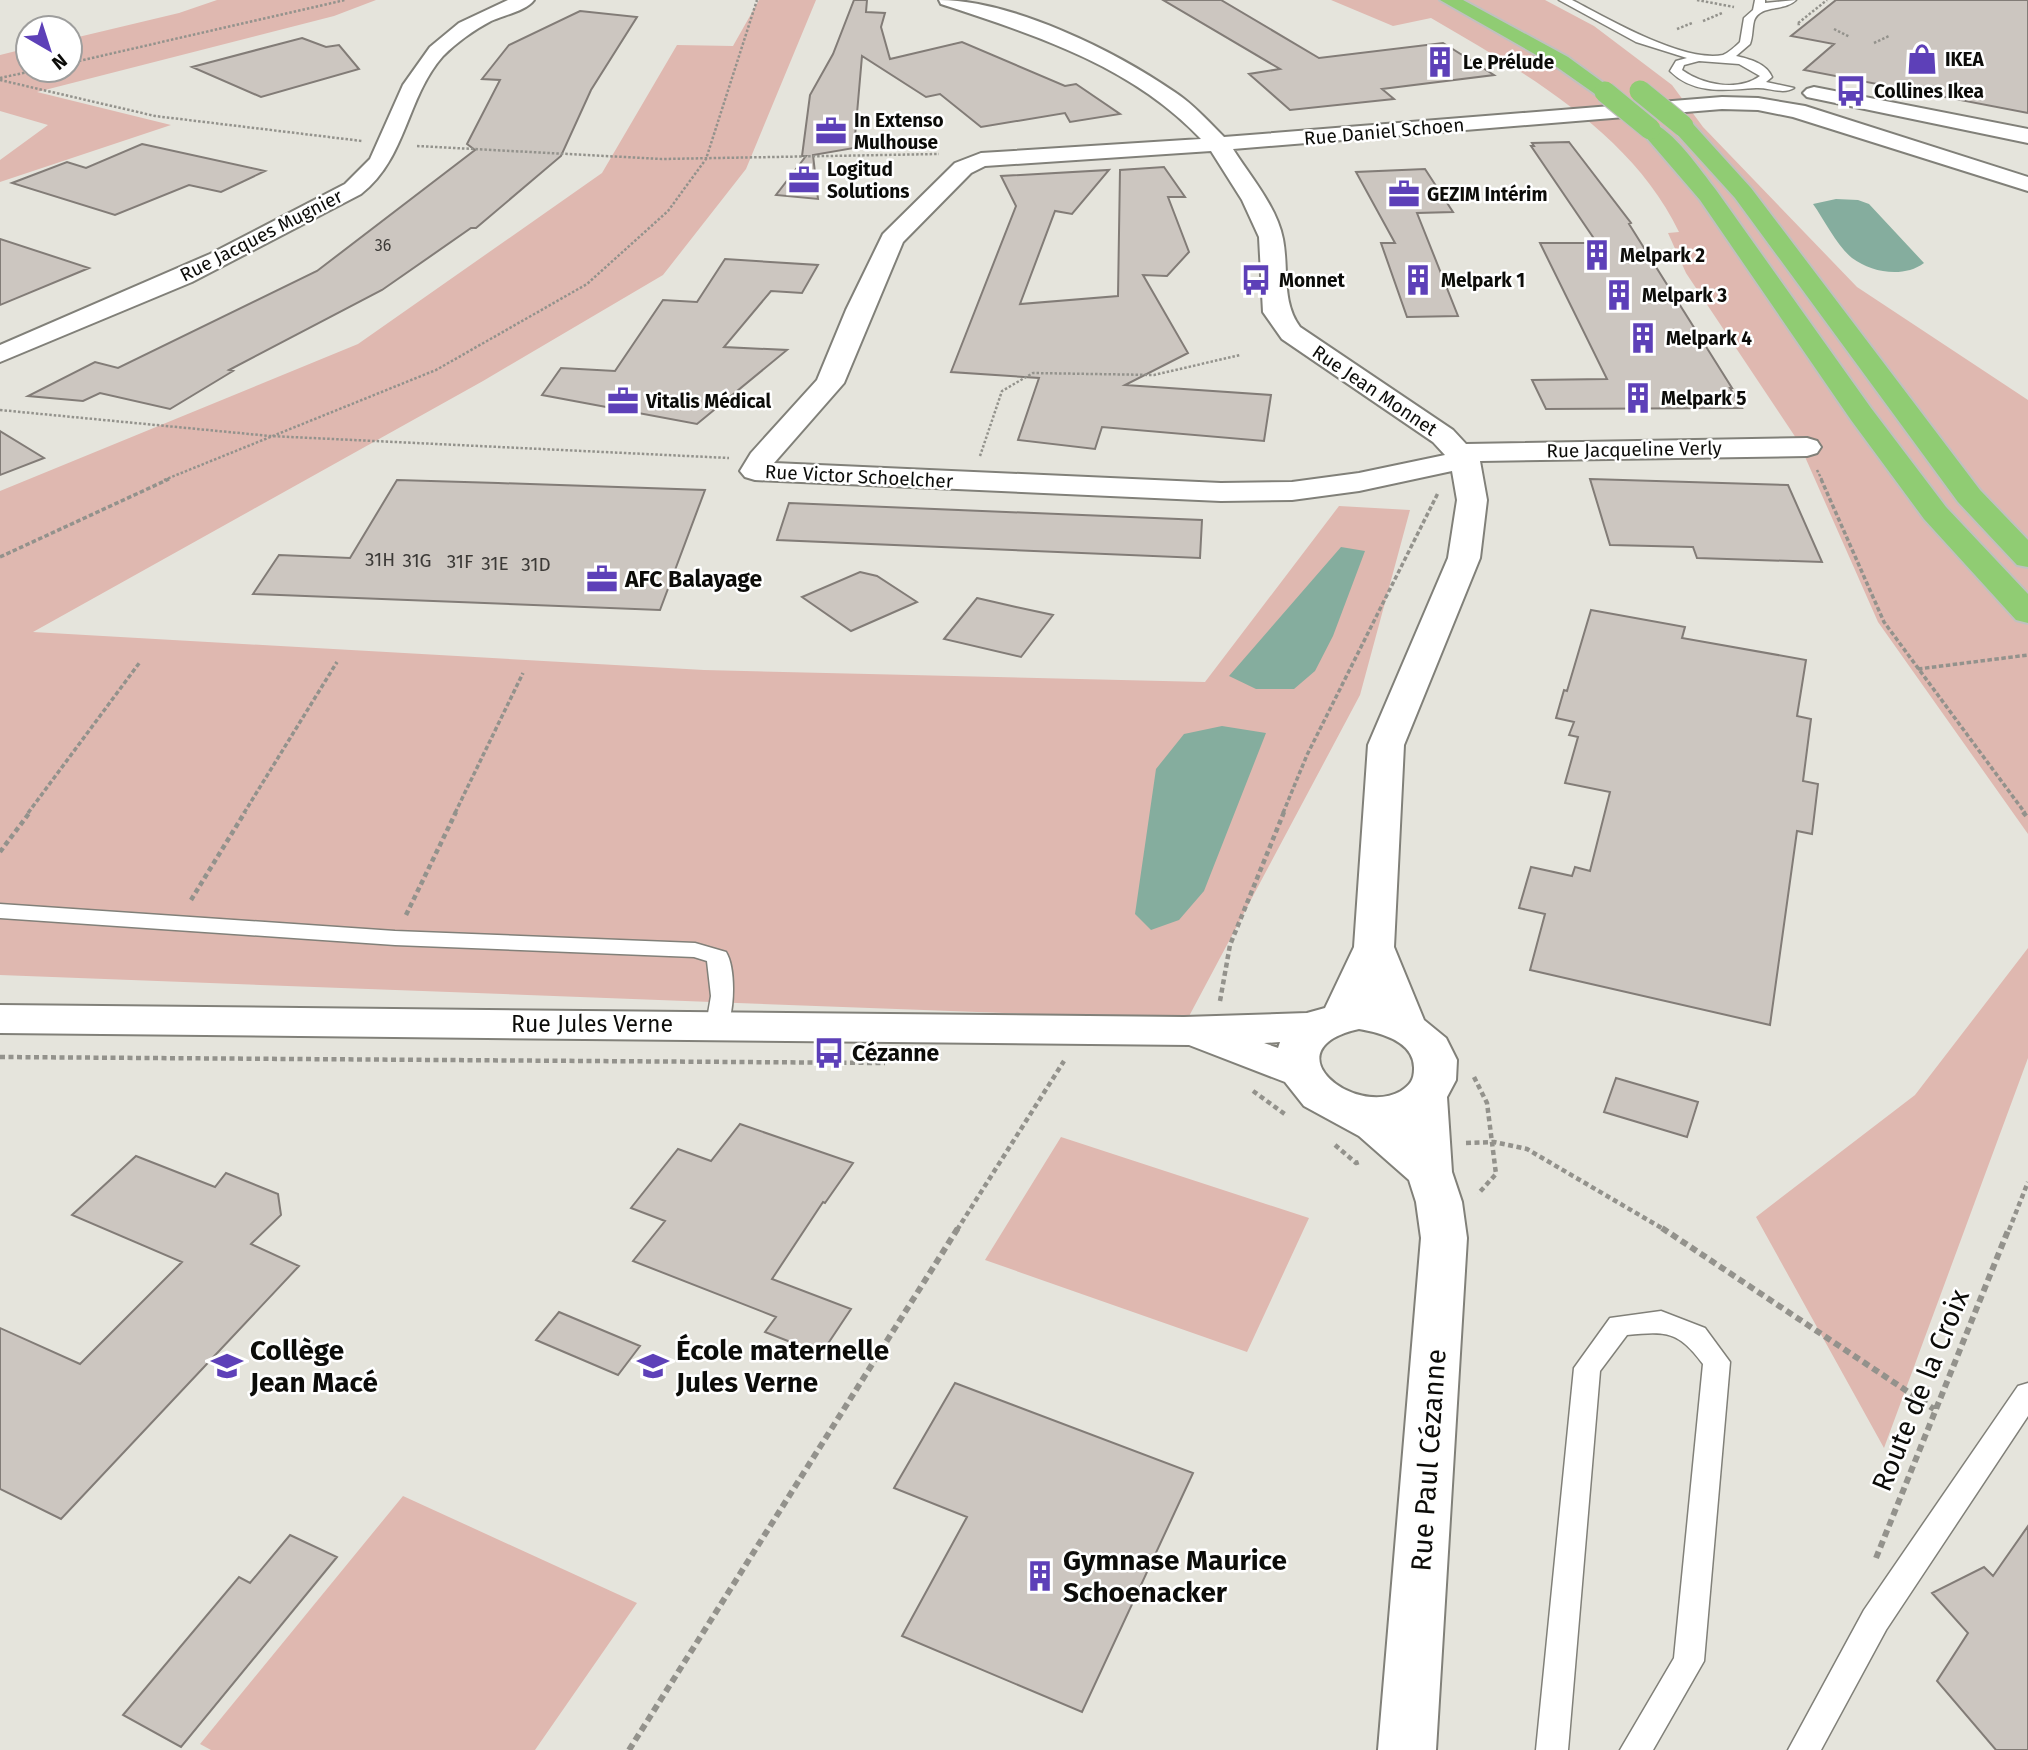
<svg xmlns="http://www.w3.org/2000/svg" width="2028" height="1750" viewBox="0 0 2028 1750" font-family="'Fira Sans',sans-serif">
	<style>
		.green { fill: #dfb8b0 }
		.water { fill: #85ad9e }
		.building { fill: #ccc6c0; stroke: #827c77; stroke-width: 2 }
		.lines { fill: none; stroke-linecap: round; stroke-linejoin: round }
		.lane-casing { stroke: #818079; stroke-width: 3 }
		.street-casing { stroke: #818079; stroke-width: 4 }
		.highway-casing { stroke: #c0c0bf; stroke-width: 4 }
		.path-far3 { stroke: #93928c; stroke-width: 2.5; stroke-dasharray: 2.5 2; stroke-linecap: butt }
		.path-far2 { stroke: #93928c; stroke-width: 3.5; stroke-dasharray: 4.5 2.5; stroke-linecap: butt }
		.path-far1 { stroke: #93928c; stroke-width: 4.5; stroke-dasharray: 5 3.5; stroke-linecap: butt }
		.path { stroke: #93928c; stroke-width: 6; stroke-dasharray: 7 4.5; stroke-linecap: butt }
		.lane { fill: #fff; fill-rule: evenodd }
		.street { fill: #fff; fill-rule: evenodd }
		.highway { fill: #90cc73; fill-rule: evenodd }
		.highway-bridge-casing { stroke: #c0c0bf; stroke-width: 23; stroke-linecap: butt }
		.highway-bridge { stroke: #90cc73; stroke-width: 21 }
		.labels { text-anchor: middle; stroke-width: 5; stroke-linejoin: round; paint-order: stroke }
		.far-number-label { font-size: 16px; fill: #3c3a37 }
		.far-poi-label { font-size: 19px; font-weight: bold; fill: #0c0c09; stroke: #fff; text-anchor: start }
		.far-street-label { font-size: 19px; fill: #0c0c09; stroke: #fff }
		.number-label { font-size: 19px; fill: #3c3a37 }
		.poi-label { font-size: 23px; font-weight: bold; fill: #0c0c09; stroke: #fff; text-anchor: start }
		.street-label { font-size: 23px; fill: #0c0c09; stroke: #fff }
		.near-poi-label { font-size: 28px; font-weight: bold; fill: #0c0c09; stroke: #fff; text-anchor: start }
		.near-street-label { font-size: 28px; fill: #0c0c09; stroke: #fff }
	</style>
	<rect width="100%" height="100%" fill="#e5e4dc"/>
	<path class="green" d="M217,0H376L334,16L37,92L171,125L0,182V160L48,125L0,111V55L28,48V70H70V39L179,13Z
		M759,0H816L746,169L663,275L483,381L33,632L704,670L1205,682L1339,506L1410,510L1360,695L1187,1020L0,975V491L358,344L602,173L677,45L733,46Z
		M1331,0H1545L1594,26L1672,85L1703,127L1857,287L2028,400V834L1878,622L1798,441L1686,273L1668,233L1679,232C1631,132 1524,72 1431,18L1393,26Z
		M2028,948V1058L1884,1448L1756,1217L1915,1095Z
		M1061,1137L1309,1218L1247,1352L985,1260Z
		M403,1496L637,1603L535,1750H211L200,1744Z"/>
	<path class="water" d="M1836,199L1858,200L1869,204L1924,263C1904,278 1872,273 1852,258C1837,246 1825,221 1813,204Z
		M1341,547L1365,551L1333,636L1315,671L1294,689H1256L1229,676Z
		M1222,726L1266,733L1204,891L1179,920L1151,930L1135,914L1156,769L1184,734Z"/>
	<path class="building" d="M854,0H867L866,12L885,13L881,27L890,59L962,42L1065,86L1076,84L1120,114L1070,122L1065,113L981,127L940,94L926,97L862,56L854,148L813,155L818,199L776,195L806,156H802L810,95L833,54Z
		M1163,0H1221L1319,58L1443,43L1494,75L1382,89L1394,99L1290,110L1249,74L1280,69Z
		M1836,0H2028V113L1804,70L1834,44L1791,36Z
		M580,11L637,17L591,90L561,156L476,228H471L382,290L229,370L233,371L170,409L100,393L83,401L28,396L95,362L118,368L317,271L475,150L467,144L500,80L482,79L509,45Z
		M302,38L326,47L339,45L359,69L261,97L192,67Z
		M1569,142L1631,223L1629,224L1732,388H1730L1742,408L1546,409L1532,380L1607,379L1540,243H1597L1531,146H1534L1532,143Z
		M142,144L265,171L221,192L189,185L115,215L12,183L67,162L86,168Z
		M1164,167L1185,197H1168L1189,252L1167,276L1143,275L1188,353L1125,385L1271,395L1264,441L1102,427L1095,449L1018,440L1039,378L951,372L1016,206L1001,176L1109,170L1072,214L1055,211L1020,304L1118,296L1120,170Z
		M1425,169L1453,212L1417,213L1458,316L1407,317L1381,243H1395L1356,172Z
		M0,239L89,268L0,305Z
		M725,259L818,265L802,293L771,291L724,347L787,350L697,424L542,395L561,368L615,371L663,300L697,302Z
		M0,431L44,458L0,475Z
		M1590,479L1788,485L1822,562L1697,558L1693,547L1610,545Z
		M397,480L498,483L705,490L660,610L253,594L279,555L350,558Z
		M789,503L1202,520L1200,558L777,540Z
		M860,572L877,576L917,602L851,631L802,597Z
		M977,598L1016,607L1053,615L1021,657L944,639Z
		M1591,610L1685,627L1682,638L1806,660L1797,716L1811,719L1803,781L1818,784L1812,834L1797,831L1770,1025L1530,970L1545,914L1519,908L1531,867L1572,876L1575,867L1590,871L1610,792L1565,783L1578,737L1569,735L1574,722L1556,718L1564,690L1567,691Z
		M1616,1078L1698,1102L1687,1137L1604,1112Z
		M740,1124L853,1163L825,1203L823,1202L772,1279L851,1309L821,1354L765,1332L776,1317L633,1261L665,1221L631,1208L678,1149L711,1161Z
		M136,1156L215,1187L226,1173L278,1194L281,1215L251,1244L299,1266L61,1519L0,1489V1328L80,1364L182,1262L72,1215Z
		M559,1312L640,1346L618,1375L536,1340Z
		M955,1383L1193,1473L1082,1712L902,1636L967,1517L894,1488Z
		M2028,1526V1750H1996L1937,1681L1968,1633L1932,1593L1984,1567L1993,1576Z
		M290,1535L337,1557L181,1747L123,1715L239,1577L250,1583Z"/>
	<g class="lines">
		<defs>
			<path id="lane" d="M1559,0H1572C1607,18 1683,63 1723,55C1728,53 1736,46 1740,42L1744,18L1753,10L1755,0H1765V3L1796,0C1784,12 1760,4 1754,21C1752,29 1753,36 1750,44L1736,56C1749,59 1766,63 1772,77L1766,82L1794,88C1783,95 1768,87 1756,88C1726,90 1694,95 1670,71L1676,61L1687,58L1636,42ZM1699,61L1739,64L1760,76C1738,92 1703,85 1682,70L1684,65Z
				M0,904L395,931L695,943L726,952C736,968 735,1014 725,1031H709L706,1025L711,996L707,961L694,957L395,945L0,918Z
				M1661,1311L1705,1328L1730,1362L1704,1661L1653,1750H1620L1674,1658L1703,1364C1678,1331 1667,1331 1627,1335L1600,1371L1568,1750H1536L1574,1368L1610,1318Z
				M2028,1383V1416L1886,1630L1821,1750H1788L1864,1610L2018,1386Z"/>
			<path id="street" d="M508,0H534C526,11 504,15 491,21C474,30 457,42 443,56C406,98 407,158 361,194L192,282L0,362V345L210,254L345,184L370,159L403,85L430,47L459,23Z
				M939,0C1012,0 1116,51 1176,93C1194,105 1209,122 1224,137L1722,97L1758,98L1805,106L2028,177V191L1793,117L1758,110L1722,109L1233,149C1250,176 1277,207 1283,239C1289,270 1281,301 1300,327L1453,430L1466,444L1807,438L1817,441L1821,447L1817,453L1807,456L1480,461L1487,500L1480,558L1404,745L1394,947L1424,1020L1446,1038L1457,1060L1456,1080L1447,1097L1452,1172L1462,1202L1467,1238L1436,1750H1378L1421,1238L1416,1202L1409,1180L1359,1136L1304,1106L1285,1082L1189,1045L0,1033V1005L1184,1017L1307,1013L1325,1008L1354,947L1368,745L1448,558L1457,500L1452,471L1359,491L1292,500L1221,501L755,480L745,477L740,471L751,453L817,380L846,310L883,234L955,163L981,153L1201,139C1131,65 1035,35 941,4ZM1211,151L1242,200L1259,237L1263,312L1282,339L1433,442L1445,455L1359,473L1292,482L1221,483L774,463L844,383L903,242L971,173L985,166ZM1359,1029C1382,1033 1415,1042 1414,1069C1414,1080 1410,1085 1401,1091C1354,1118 1269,1049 1359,1029ZM1280,1042L1278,1048L1264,1043Z
				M1814,87L2028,129V143L1807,97L1803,93L1807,89Z"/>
			<path id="highway" d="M1440,0H1463L1568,57L1616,92L1605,98L1598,96L1554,65Z
				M1650,122C1672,128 1702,172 1716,190L1871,408L1946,507L2028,594V623L2016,620L1924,519L1851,420L1700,200L1639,129Z
				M1685,122L1693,124L1751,188L1980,490L2028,540V567L2017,565L1958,502L1735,198L1677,134L1674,129L1677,124Z"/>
		</defs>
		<use href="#lane" class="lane-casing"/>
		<use href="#street" class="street-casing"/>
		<use href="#highway" class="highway-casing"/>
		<path class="path-far3" d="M1697,0L1734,7
			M1703,21L1722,13
			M1800,24H1797L1827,0
			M1677,29L1692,23
			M1834,29L1850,37
			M1874,43L1889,36
			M70,63L345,0
			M0,78L37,70
			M0,80L155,116L362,141
			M417,146L662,159L939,154
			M0,410L270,436L729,458
			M980,456L1002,391L1033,373L1154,375L1240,355
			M1817,470L1822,480
			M164,480L436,370L587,284L668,211L706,159L757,0"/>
		<path class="path-far2" d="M1821,479L1884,622L2025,813
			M0,557L169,479
			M1918,669L2028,655
			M28,813L140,662
			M244,813L337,662
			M455,813L523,673
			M1283,813L1307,755L1438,493"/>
		<path class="path-far1" d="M2023,812L2028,818
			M0,852L30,812
			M191,900L245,812
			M406,915L456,812
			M1220,1001L1230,945L1284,812
			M0,1057L885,1063
			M1474,1077L1487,1103L1496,1174L1478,1194
			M1253,1091L1286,1115
			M1466,1143L1494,1142L1527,1149L1665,1230
			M1335,1145L1356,1163L1362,1161
			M957,1230L1064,1061
			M2009,1230L2028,1182"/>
		<path class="path" d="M1662,1228L1934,1409
			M1876,1558L2009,1228
			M629,1750L958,1228"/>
		<use href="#lane" class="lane"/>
		<use href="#street" class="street"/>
		<use href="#highway" class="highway"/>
		<defs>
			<path id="highway-bridge" d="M1640,91L1683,126
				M1605,92L1650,129"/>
		</defs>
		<use href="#highway-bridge" class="highway-bridge-casing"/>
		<use href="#highway-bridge" class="highway-bridge"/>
	</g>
	<defs>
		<symbol id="shop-bare" viewBox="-9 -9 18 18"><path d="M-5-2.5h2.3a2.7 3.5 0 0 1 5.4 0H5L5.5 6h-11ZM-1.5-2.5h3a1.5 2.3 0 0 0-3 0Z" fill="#5d40b8" stroke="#fff" stroke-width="2.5" paint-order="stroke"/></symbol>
		<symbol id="building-bare" viewBox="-9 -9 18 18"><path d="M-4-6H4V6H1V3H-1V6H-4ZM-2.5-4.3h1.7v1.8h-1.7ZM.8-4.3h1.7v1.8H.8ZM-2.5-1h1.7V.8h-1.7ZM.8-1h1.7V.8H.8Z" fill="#5d40b8" stroke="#fff" stroke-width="2.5" paint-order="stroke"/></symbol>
		<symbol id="bus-bare" viewBox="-9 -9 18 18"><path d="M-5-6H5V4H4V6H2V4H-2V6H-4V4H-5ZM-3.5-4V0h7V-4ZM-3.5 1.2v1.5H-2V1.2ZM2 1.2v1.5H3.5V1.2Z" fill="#5d40b8" stroke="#fff" stroke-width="2.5" paint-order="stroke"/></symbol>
		<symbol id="office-bare" viewBox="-9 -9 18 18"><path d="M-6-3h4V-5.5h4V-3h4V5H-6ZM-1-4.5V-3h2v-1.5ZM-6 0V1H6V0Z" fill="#5d40b8" stroke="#fff" stroke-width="2.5" paint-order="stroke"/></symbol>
		<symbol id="school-bare" viewBox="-9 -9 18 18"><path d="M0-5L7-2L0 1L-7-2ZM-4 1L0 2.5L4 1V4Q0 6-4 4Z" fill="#5d40b8" stroke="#fff" stroke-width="2.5" paint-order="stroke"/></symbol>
	</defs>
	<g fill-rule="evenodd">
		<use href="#shop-bare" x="1900" y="37" width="44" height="44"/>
		<use href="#building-bare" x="1418" y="40" width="44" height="44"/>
		<use href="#bus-bare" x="1829" y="69" width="44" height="44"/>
		<use href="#office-bare" x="809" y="109" width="44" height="44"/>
		<use href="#office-bare" x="782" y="158" width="44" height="44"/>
		<use href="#office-bare" x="1382" y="172" width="44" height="44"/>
		<use href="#building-bare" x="1575" y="233" width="44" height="44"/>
		<use href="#bus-bare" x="1234" y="258" width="44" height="44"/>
		<use href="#building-bare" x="1396" y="258" width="44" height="44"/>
		<use href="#building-bare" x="1597" y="273" width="44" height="44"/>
		<use href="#building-bare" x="1621" y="316" width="44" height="44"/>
		<use href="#building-bare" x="1616" y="376" width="44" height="44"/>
		<use href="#office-bare" x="601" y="379" width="44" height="44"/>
		<use href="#office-bare" x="580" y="557" width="44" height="44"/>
		<use href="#bus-bare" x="807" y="1031" width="44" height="44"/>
		<use href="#school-bare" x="205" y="1344" width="44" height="44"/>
		<use href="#school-bare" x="631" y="1344" width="44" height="44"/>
		<use href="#building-bare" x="1018" y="1554" width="44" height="44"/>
	</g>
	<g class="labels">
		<g class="far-number-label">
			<text x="383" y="251">36</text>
		</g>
		<g class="far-poi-label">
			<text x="1945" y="66">IKEA</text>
			<text x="1463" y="69">Le Prélude</text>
			<text x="1874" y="98">Collines Ikea</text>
			<text x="854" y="127">In Extenso<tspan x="854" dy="22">Mulhouse</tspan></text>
			<text x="827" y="176">Logitud<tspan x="827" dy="22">Solutions</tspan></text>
			<text x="1427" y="201">GEZIM Intérim</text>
			<text x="1620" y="262">Melpark 2</text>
			<text x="1279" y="287">Monnet</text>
			<text x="1441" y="287">Melpark 1</text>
			<text x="1642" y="302">Melpark 3</text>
			<text x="1666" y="345">Melpark 4</text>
			<text x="1661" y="405">Melpark 5</text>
			<text x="646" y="408">Vitalis Médical</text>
		</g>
		<g class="far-street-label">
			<text transform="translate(1384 131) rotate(-5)" y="7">Rue Daniel Schoen</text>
			<text transform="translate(261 235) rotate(-27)" y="7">Rue Jacques Mugnier</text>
			<text transform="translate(1375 390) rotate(34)" y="7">Rue Jean Monnet</text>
			<text transform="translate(1634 449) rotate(-1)" y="7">Rue Jacqueline Verly</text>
			<text transform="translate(859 476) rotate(3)" y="7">Rue Victor Schoelcher</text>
		</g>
		<g class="number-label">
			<text x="380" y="566">31H</text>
			<text x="417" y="567">31G</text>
			<text x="460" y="568">31F</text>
			<text x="495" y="570">31E</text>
			<text x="536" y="571">31D</text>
		</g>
		<g class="poi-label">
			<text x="625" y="587">AFC Balayage</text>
			<text x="852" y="1061">Cézanne</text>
		</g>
		<g class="street-label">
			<text x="592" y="1032">Rue Jules Verne</text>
		</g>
		<g class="near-poi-label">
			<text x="250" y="1360">Collège<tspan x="250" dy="32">Jean Macé</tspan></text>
			<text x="676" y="1360">École maternelle<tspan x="676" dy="32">Jules Verne</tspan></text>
			<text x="1063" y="1570">Gymnase Maurice<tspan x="1063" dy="32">Schoenacker</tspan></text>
		</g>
		<g class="near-street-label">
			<text transform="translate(1920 1390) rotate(-68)" y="10">Route de la Croix</text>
			<text transform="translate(1428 1460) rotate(-86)" y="10">Rue Paul Cézanne</text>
		</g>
	</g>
	<g transform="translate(49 49) rotate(141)"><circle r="33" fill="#ffffff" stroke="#9e9e9d" stroke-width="2"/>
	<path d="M0-5L12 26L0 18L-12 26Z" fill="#5d40b8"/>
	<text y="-10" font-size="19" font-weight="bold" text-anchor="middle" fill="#0c0c09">N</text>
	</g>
</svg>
